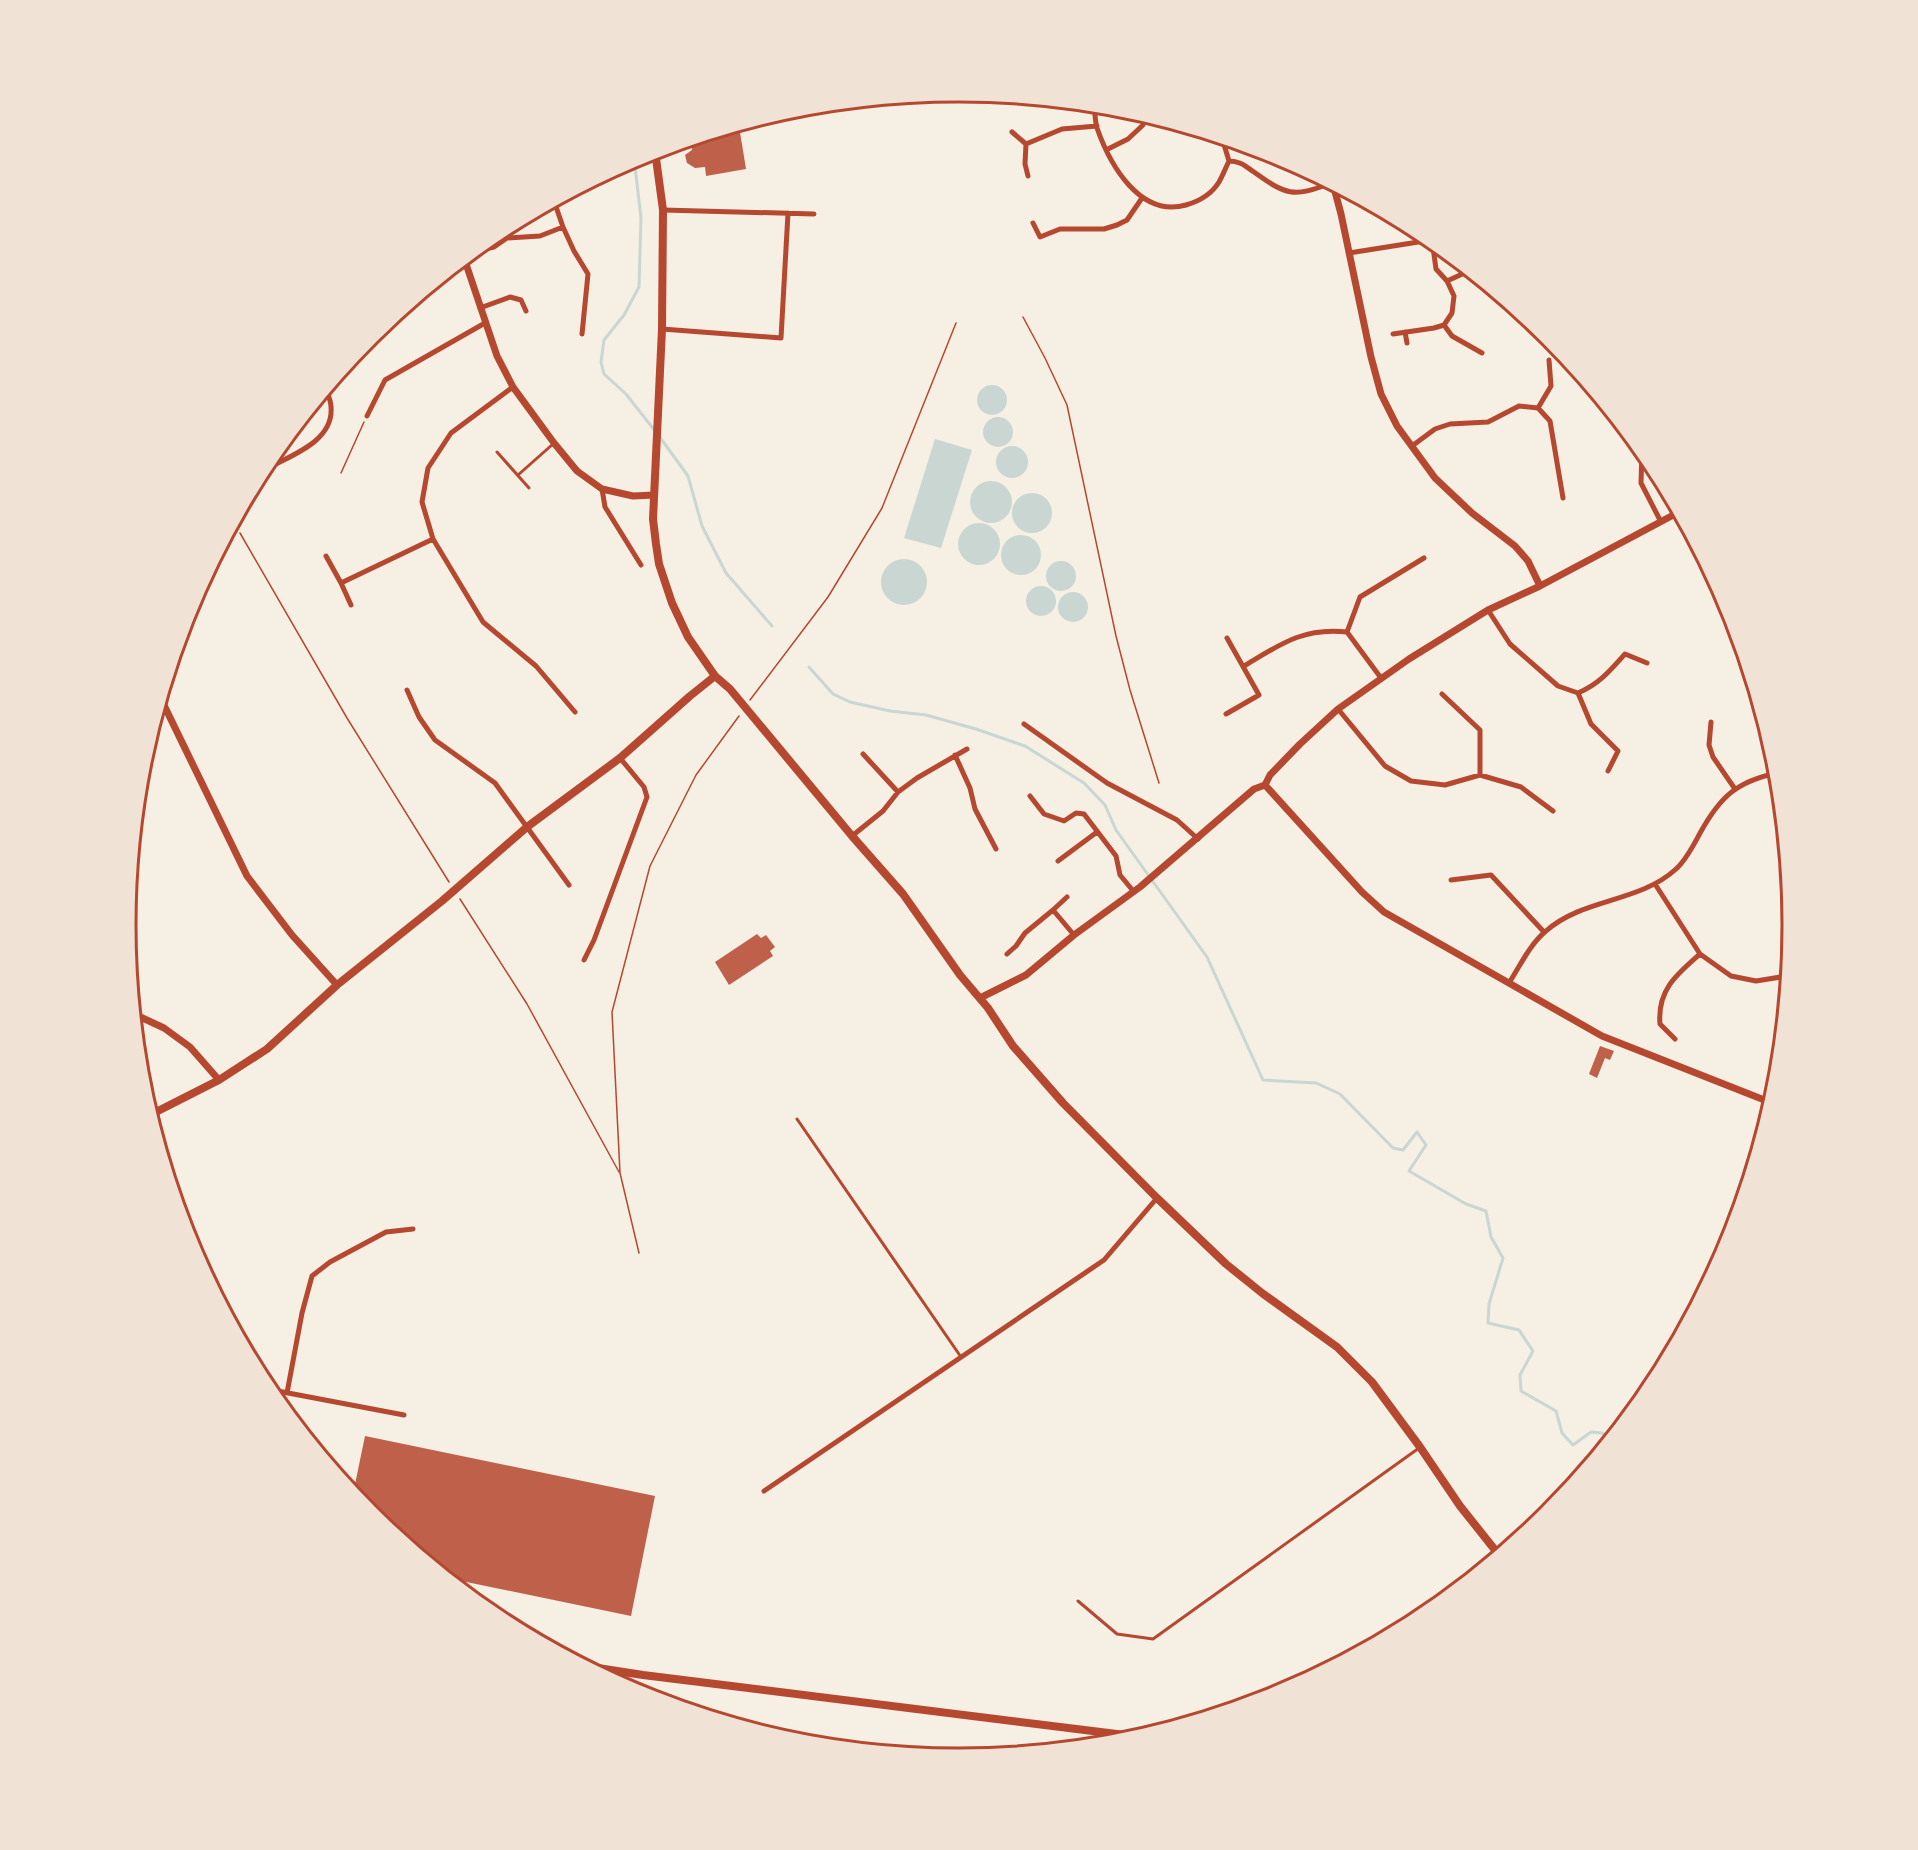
<svg xmlns="http://www.w3.org/2000/svg" width="1918" height="1850" viewBox="0 0 1918 1850" font-family="Mulish,sans-serif">
	<style>
		.water { fill: #c9d6d2 }
		.lines { fill: none; stroke-linecap: round; stroke-linejoin: round }
		.stream { stroke: #c9d6d2; stroke-width: 3 }
		.building { fill: #bf614a }
		.path { stroke: #b5482f; stroke-width: 1.5 }
		.service { stroke: #b5482f; stroke-width: 3 }
		.minor { stroke: #b5482f; stroke-width: 5 }
		.tertiary { stroke: #b5482f; stroke-width: 7 }
		.secondary { stroke: #b5482f; stroke-width: 8 }
		.primary { stroke: #b5482f; stroke-width: 8 }
		.rim { fill: none; stroke: #b5482f; stroke-width: 3 }
	</style>
	<rect width="100%" height="100%" fill="#f6efe4"/>
	<path class="water" d="M977 400a15 15 0 1 1 30 0a15 15 0 1 1-30 0Z
		M983 432a15 15 0 1 1 30 0a15 15 0 1 1-30 0Z
		M935,439L972,450L941,548L904,538Z
		M996 462a16 16 0 1 1 32 0a16 16 0 1 1-32 0Z
		M970 502a21 21 0 1 1 42 0a21 21 0 1 1-42 0Z
		M1012 513a20 20 0 1 1 40 0a20 20 0 1 1-40 0Z
		M958 544a21 21 0 1 1 42 0a21 21 0 1 1-42 0Z
		M1001 555a20 20 0 1 1 40 0a20 20 0 1 1-40 0Z
		M881 582a23 23 0 1 1 46 0a23 23 0 1 1-46 0Z
		M1046 576a15 15 0 1 1 30 0a15 15 0 1 1-30 0Z
		M1026 601a15 15 0 1 1 30 0a15 15 0 1 1-30 0Z
		M1058 607a15 15 0 1 1 30 0a15 15 0 1 1-30 0Z"/>
	<g class="lines">
		<path class="stream" d="M634,158L641,218L639,287L624,315L604,340L601,362L604,374L626,394L655,431
			M659,436L688,476L702,526L726,573L772,626
			M809,667L833,694L850,702L890,711L926,715L976,729L1025,746L1084,783L1105,805L1116,830L1207,957L1263,1080L1316,1083L1340,1094L1393,1148L1403,1150L1417,1132L1426,1145L1409,1171L1466,1204L1486,1211L1491,1237L1503,1258L1489,1304L1488,1323L1519,1330L1533,1351L1520,1375L1521,1391L1556,1411L1562,1433L1573,1445L1591,1432L1602,1433L1611,1438"/>
	</g>
	<path class="building" d="M739,126L746,169L706,176L705,167L695,168L687,163L685,155L692,150L691,139Z
		M757,934L761,938L766,935L775,947L770,951L773,956L729,985L715,962Z
		M1600,1046L1614,1051L1610,1060L1605,1058L1597,1078L1589,1074Z
		M365,1436L655,1496L631,1616L447,1578L369,1514L353,1494Z"/>
	<g class="lines">
		<path class="path" d="M1023,317L1045,358L1067,405L1116,636L1130,690L1159,783
			M341,473L364,422
			M240,533L347,718L449,882
			M750,700L828,597L882,508L956,323
			M460,899L527,1004L619,1172
			M639,1253L620,1173L612,1012L650,866L696,775L739,716"/>
		<path class="service" d="M497,452L529,488
			M518,475L553,444
			M797,1119L961,1357
			M1078,1601L1117,1634L1153,1639L1419,1448"/>
		<path class="minor" d="M1094,105C1095,112 1095,121 1097,128C1110,165 1140,218 1186,205C1200,201 1211,195 1219,182C1223,175 1226,167 1229,161C1240,161 1245,166 1254,172C1286,195 1293,198 1331,183
			M1012,132L1026,144
			M1222,138L1229,161
			M1106,150L1128,139L1143,125L1145,114
			M1028,176L1025,164L1026,144L1062,129L1097,126
			M663,210L814,214
			M1033,223L1040,237L1060,229H1104L1117,225L1127,220L1142,198
			M563,227L574,251L588,274L582,334
			M471,252L494,247L507,238L540,236L563,227L554,201
			M1349,253L1431,240
			M1447,281L1469,271
			M480,308L510,297L521,300L526,311
			M1444,325L1452,336L1482,353
			M662,329L781,338L788,213
			M1405,332L1407,343
			M1393,334L1434,328L1444,325L1452,313L1454,296L1447,281L1436,269L1432,240
			M513,387L451,433L428,468L422,502L433,539L483,622L536,666L575,712
			M1538,408L1551,386L1549,360
			M367,416L385,380L485,323
			M1412,446L1435,429L1450,424L1488,422L1519,406L1538,408L1550,421L1563,498
			M1642,450L1641,483L1661,522
			M268,468C292,455 334,441 331,407C331,401 328,394 326,389
			M602,489L605,507L641,565
			M326,556L341,583L433,539
			M341,583L351,605
			M1488,610L1510,644L1558,686L1578,693C1599,684 1610,671 1625,654L1647,663
			M1244,666C1279,645 1303,627 1347,632
			M1381,678L1347,632L1360,597L1424,558
			M407,690L419,717L435,740L495,783L569,885
			M1578,693L1591,724L1618,751L1608,771
			M1442,694L1480,730V775
			M1338,709L1385,766L1411,781L1445,785L1480,775L1521,787L1553,811
			M1226,714L1259,695L1227,638
			M1711,722L1709,745L1713,757L1735,789
			M1024,724L1107,783L1177,820L1198,839
			M863,754L898,792
			M955,755L970,788L975,809L996,849
			M1030,796L1044,814L1064,821L1076,813L1084,814L1116,856L1120,875L1134,892
			M852,836L883,811L898,792L917,778L967,749
			M1058,861L1097,832
			M1451,880L1491,875L1544,932
			M1655,884L1700,954C1677,974 1657,990 1660,1024L1675,1039
			M1053,910L1067,897
			M1007,954L1016,946L1025,933L1053,910L1074,935
			M1700,954L1731,976L1756,981L1787,976
			M584,960L594,940L647,797L644,787L620,758
			M1509,983C1520,966 1530,944 1546,931C1583,898 1639,903 1676,869C1686,860 1693,846 1699,835C1719,798 1736,781 1778,773
			M267,1389L404,1415
			M287,1393L302,1313L312,1276L330,1262L386,1232L413,1229
			M764,1491L1104,1260L1157,1198"/>
		<path class="tertiary" d="M1333,184L1341,214L1371,357L1381,394L1397,426L1435,478L1472,513L1515,546L1528,561L1540,586
			M464,258L497,356L513,387L554,443L577,471L602,489L633,496L654,495
			M161,699L247,876L292,935L337,985
			M1265,785L1362,892L1384,912L1602,1036L1772,1103
			M980,998L1026,975L1074,935L1140,887L1254,789L1265,785L1270,775L1300,744L1338,709L1409,659L1488,610L1540,586L1679,512
			M134,1014L164,1028L190,1047L219,1080"/>
		<path class="secondary" d="M150,1115L219,1080L267,1049L337,985L442,901L527,827L620,758L690,696L715,676"/>
		<path class="primary" d="M655,151L663,210L662,329L653,519L656,544L659,564L672,603L688,637L715,676L730,689L852,836L903,894L960,975L988,1008L1013,1046L1063,1103L1157,1198L1226,1264L1262,1293L1337,1347L1372,1382L1420,1447L1460,1506L1499,1555
			M585,1666L643,1675L1141,1737"/>
	</g>
	<path d="M0 0H1918V1850H0ZM136 925a823 823 0 1 1 1646 0a823 823 0 1 1-1646 0Z" fill="#f1e2d6" fill-rule="evenodd"/>
	<path class="rim" d="M136 925a823 823 0 1 1 1646 0a823 823 0 1 1-1646 0Z"/>
</svg>
